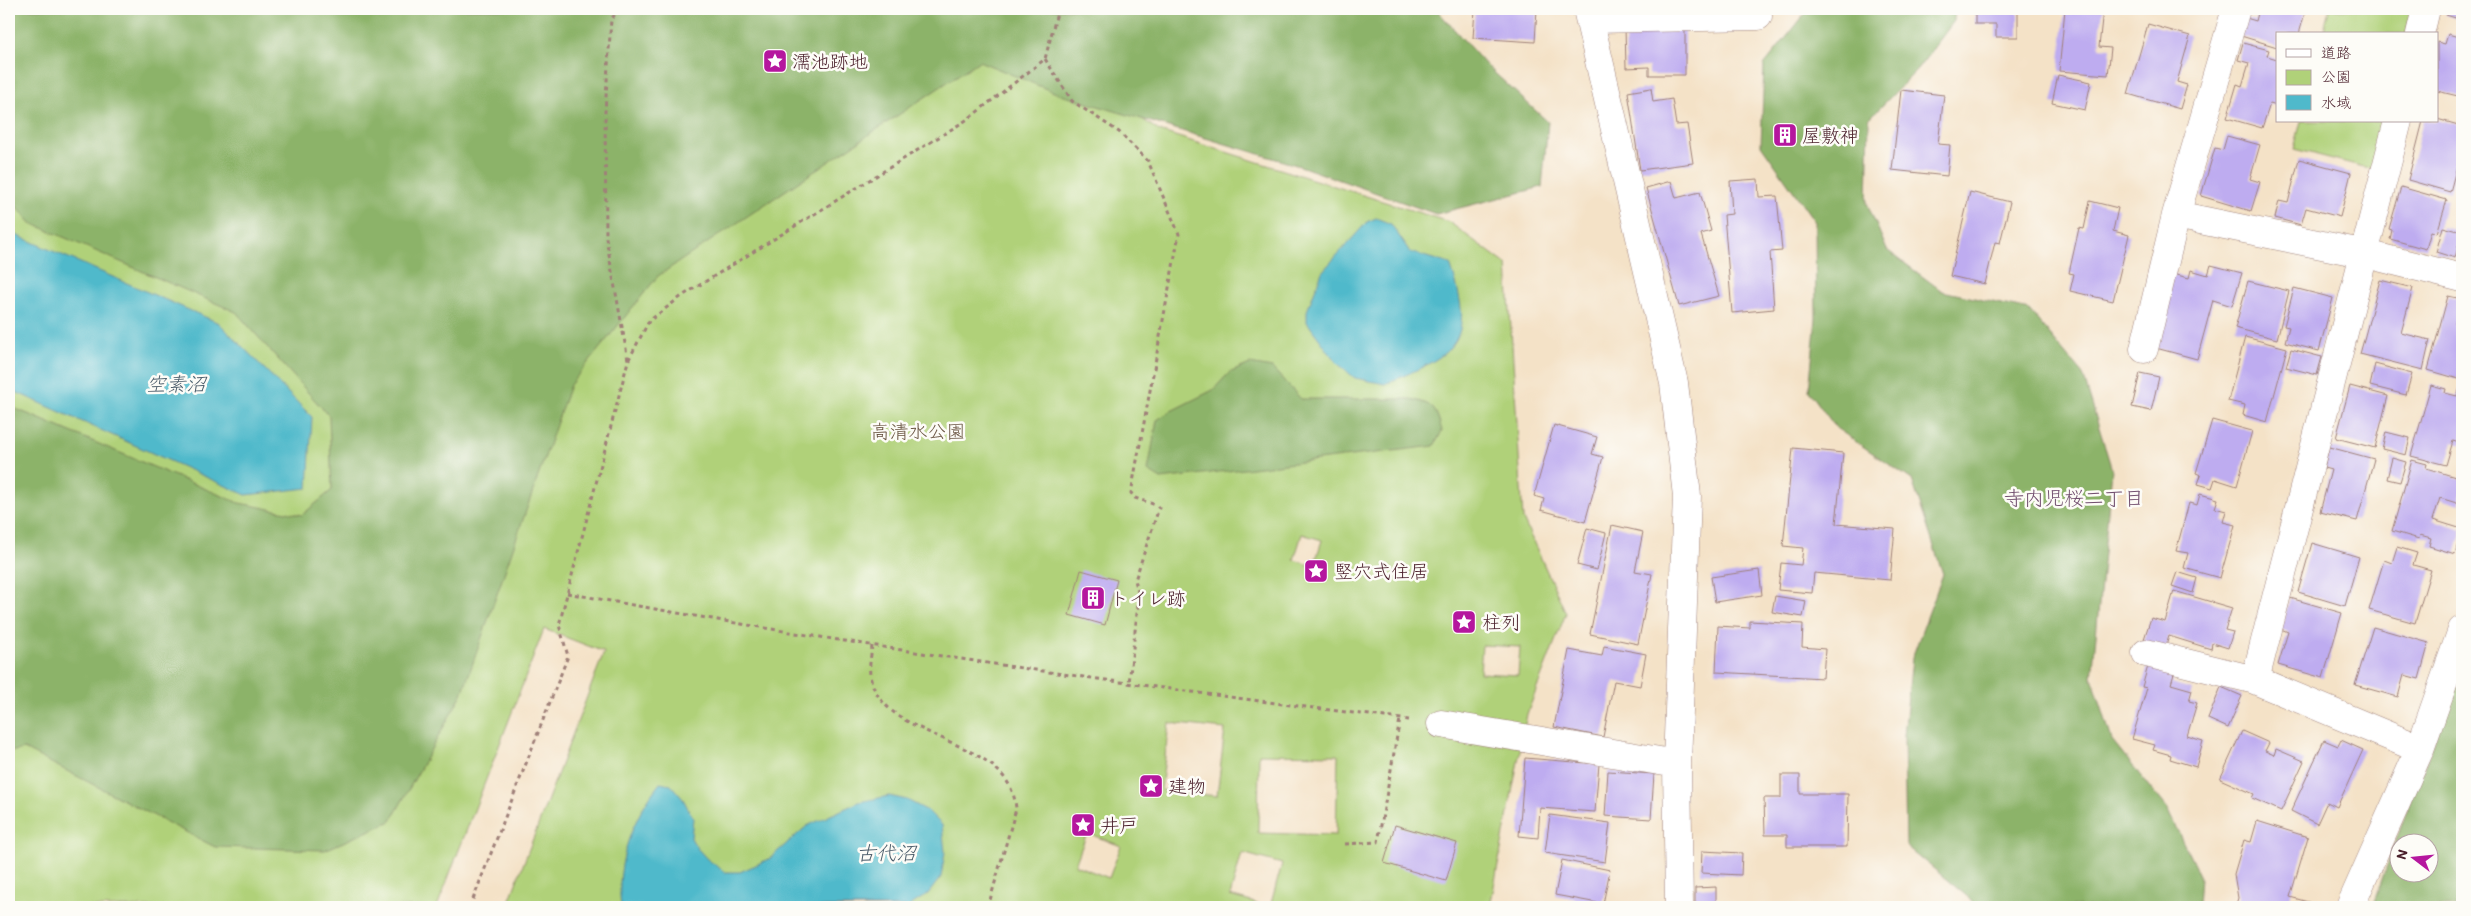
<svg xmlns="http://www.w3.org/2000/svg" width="2471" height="916" viewBox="0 0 2471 916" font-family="Itim,'Klee One',sans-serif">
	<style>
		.green { fill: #b0d179; stroke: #7d7852; fill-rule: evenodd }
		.forest { fill: #8cb369; stroke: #6b694a; fill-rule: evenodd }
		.water { fill: #4fb9cb; stroke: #4c6c7b }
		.building { fill: #beacf0 }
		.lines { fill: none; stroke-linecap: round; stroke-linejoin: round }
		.minor-casing { stroke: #9f8079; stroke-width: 29 }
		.path { stroke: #9f8079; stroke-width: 3; stroke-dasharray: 4 4; stroke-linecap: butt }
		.minor { stroke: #fff; stroke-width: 28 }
		.labels { text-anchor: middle; stroke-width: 5; stroke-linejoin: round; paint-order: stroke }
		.poi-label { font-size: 19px; fill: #4a1f2b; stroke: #fdfcf7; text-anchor: start }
		.park-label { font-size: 19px; fill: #695442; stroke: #fdfcf7 }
		.water-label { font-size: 20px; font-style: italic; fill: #4c5d6b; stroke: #fdfcf7 }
		.neighbourhood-label { font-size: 20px; fill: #735070; stroke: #fdfcf7 }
	</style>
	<rect width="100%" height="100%" fill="#fdfcf7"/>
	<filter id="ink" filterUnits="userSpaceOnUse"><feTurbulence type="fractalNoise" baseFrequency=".02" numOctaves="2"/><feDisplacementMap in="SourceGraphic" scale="10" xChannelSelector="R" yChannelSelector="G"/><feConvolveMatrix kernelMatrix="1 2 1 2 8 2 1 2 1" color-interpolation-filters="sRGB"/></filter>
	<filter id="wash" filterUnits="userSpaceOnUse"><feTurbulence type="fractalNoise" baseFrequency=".0096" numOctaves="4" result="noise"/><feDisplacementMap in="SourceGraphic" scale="20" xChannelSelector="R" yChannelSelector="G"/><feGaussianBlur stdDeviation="1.12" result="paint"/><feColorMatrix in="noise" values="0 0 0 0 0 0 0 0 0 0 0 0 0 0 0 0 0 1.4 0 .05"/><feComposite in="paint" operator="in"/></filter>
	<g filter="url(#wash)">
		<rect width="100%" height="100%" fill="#f4e2c7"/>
		<path class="green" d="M9,9H1082L1103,91L1159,131L1449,222L1507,265L1523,519L1566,613L1527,714L1490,907H1270L1282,864L1242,853L1230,896L1269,907H507L604,652L544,629L437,907H9ZM1302,534L1322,540L1314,566L1294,560ZM1482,645L1520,647L1518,675L1480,673ZM1169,723L1225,729L1217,796L1161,790ZM1259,754L1338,755L1336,835L1258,833ZM1087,833L1121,846L1109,878L1075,865Z
			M2329,9H2413L2406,34H2323Z
			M2301,121H2384L2372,169L2294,149Z"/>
		<path class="forest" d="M9,9H1436L1486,65L1548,122L1542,187L1436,214L1303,167L1061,95L979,61L658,276L570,385L462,694L391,821L325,850L215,847L24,749L9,752V406L239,503L302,515L332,490L329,416L236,312L31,223L9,198Z
			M1809,9H1955L1954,21L1917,70L1869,119L1867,203L1887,250L1942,291L2029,310L2083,375L2112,470L2092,677L2112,740L2167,809L2200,877L2198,907H1980L1906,846L1904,736L1912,658L1943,574L1912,480L1836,428L1809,391L1816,318L1815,222L1761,145L1764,65Z
			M1250,364L1272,368L1301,399H1410C1434,404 1436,408 1442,431L1434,446L1161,479L1148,471L1157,420L1171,411L1213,390L1229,373Z
			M2462,676V907H2372L2415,788ZM2398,844H2428V874H2398Z"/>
		<path class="water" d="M1376,218L1391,224L1410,252L1450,264C1478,345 1454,354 1385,384L1355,378L1350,374L1336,362L1307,322V311L1322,272L1367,222Z
			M9,232L219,323L312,417L308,488L246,495L9,389Z
			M660,783L671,785L683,799L693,818L691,838L697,848L707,859L725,872H740L769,859L807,826L859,802L889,796L907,800L928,811L942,825L945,852L941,877L928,894L908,907H621C615,864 633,816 660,783Z"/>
		<g id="blocks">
			<path class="building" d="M1475,9H1537L1535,42L1473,38Z
				M1975,9H2018V37H1996V24H1975Z
				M2065,9H2103L2099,47L2111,48L2108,75L2059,71Z
				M2259,9H2306L2299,34H2277V47L2241,36L2246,18L2256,21Z
				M2447,9H2462V20L2446,15Z
				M2148,24L2190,36L2177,82L2187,85L2180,109L2128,94Z
				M1685,26V75H1649V67L1626,68L1625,27Z
				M2448,34L2462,38V97L2437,91V42L2445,44Z
				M2243,43L2269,50L2267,56L2277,59V106L2270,104L2262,128L2227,118L2237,84L2242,86L2249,63L2238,60Z
				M2058,75L2091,82L2085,110L2052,103Z
				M1651,88L1653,102L1672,99L1676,125L1687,124L1693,163L1640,170L1628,92Z
				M1901,90L1944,95L1938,144L1950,145L1947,176L1892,170Z
				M2437,119L2462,126V147L2450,192L2408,180L2423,121H2437Z
				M1791,127L1795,139L1778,144L1774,132Z
				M2227,136L2260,145L2250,179L2260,182L2251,211L2201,196L2215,148L2223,150Z
				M2299,159L2351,173L2340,217L2306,208L2301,225L2275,218L2279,201L2288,203Z
				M1758,179L1759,197L1777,196L1782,251L1770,252L1774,309L1732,313L1724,215L1732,214L1730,181Z
				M1671,181L1676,198L1700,192L1711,231L1701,234L1719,296L1679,306L1646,188Z
				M2401,187L2447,200L2437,233L2431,231L2426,249L2390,239L2392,230L2389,229Z
				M1970,192L2010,202L2000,243L1995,242L1985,284L1950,276Z
				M2090,201L2118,208L2113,231L2129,235L2113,301L2070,291L2074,274L2069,273L2079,228L2084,229Z
				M2443,227L2462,232L2455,258L2436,252Z
				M2211,265L2242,273L2232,306L2213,300L2197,359L2152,347L2173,274L2189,278L2191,270L2208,275Z
				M2380,280L2413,288L2401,333L2430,340L2423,370L2360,354Z
				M2248,281L2289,291L2277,339L2235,328Z
				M2294,288L2333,298L2319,351L2285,342L2289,327L2284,326Z
				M2448,296L2462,299L2455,323L2462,325V380L2428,370Z
				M2245,337L2287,348L2267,422L2243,415L2245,405L2228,401Z
				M2291,349L2322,357L2317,375L2286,367Z
				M2375,364L2412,374L2406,395L2370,386Z
				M2140,373L2159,377L2151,411L2132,407Z
				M2431,385L2446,389L2445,393L2457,396L2460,388H2462V444L2453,441L2446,465L2411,456Z
				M2350,386L2388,396L2375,448L2336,438Z
				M2212,420L2252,431L2237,486L2215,479L2212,488L2198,484L2201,475L2196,473Z
				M1554,425L1597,437L1592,454L1603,457L1585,522L1541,510L1544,499L1534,496Z
				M2386,432L2410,438L2406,455L2382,449Z
				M2329,447L2374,459L2357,521L2320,512L2331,470L2324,468Z
				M1793,448L1843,453L1836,524L1895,529L1890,580L1814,573L1812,593L1778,590L1781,563L1801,565L1803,548L1783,546Z
				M2392,458L2406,462L2400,482L2387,479Z
				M2412,460L2427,464L2426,468L2462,479L2460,504L2440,498L2433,520L2462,529L2455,554L2429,546L2431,538L2420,535L2419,539L2392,531Z
				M2200,494L2218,499L2215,508L2226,511L2223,522L2235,525L2220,578L2184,568L2188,553L2176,551L2189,503L2197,505Z
				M1612,525L1643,532L1635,571L1652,574L1638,644L1590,634Z
				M1587,528L1606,533L1597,570L1577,565Z
				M2312,543L2359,557L2345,606L2298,592Z
				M2397,547L2417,553L2413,565L2431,570L2415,623L2369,610L2384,560L2392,563Z
				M1081,570L1117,580L1105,625L1069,615Z
				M1759,570L1762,595L1715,602L1711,577Z
				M2177,572L2197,578L2193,593L2172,586Z
				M2174,591L2232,608L2225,630L2233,632L2228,648L2212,643L2211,649L2169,636L2165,649L2143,642L2151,618L2165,622Z
				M1775,596L1806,601L1803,617L1772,612Z
				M2290,598L2342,613L2323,678L2278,665L2288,632L2281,629Z
				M1750,621L1803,624L1802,647L1825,649L1823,678L1716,672L1718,626L1750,628Z
				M2373,627L2429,643L2419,679L2404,675L2398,697L2355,685Z
				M1604,646L1646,654L1640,686L1614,681L1603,737L1554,727L1569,650L1602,656Z
				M2148,666L2174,674L2171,684L2192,690L2189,701L2197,703L2187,736L2203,741L2196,767L2170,759L2171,755L2153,750L2155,745L2132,739L2147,688L2142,687Z
				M2221,687L2242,696L2228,728L2208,719Z
				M2242,731L2269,743L2265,751L2274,755L2276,749L2304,761L2281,811L2252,798L2254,794L2220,779Z
				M2324,740L2338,746L2341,740L2363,750L2337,807L2327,802L2317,824L2291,811Z
				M1525,758L1599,764L1595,812L1540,808L1538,838L1519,836Z
				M1608,771L1654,774L1651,819L1605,816Z
				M1781,775H1800V794H1848L1847,847H1787V835H1765L1764,798H1781Z
				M1550,815L1610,823L1605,862L1545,853Z
				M2257,821L2308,837L2290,897L2319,905L2318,907H2235L2238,898L2234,874L2244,840L2251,842Z
				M1395,825L1457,843L1446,881L1384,863Z
				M1702,851L1742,853L1741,875L1701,873Z
				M1562,860L1610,870L1603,904L1555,895Z
				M1716,887V907H1695V888Z"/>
		</g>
	</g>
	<g filter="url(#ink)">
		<use href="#blocks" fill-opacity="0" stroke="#9f8079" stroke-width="1"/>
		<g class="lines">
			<defs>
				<path id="minor" d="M1587,9L1674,383L1687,496L1677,764L1679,907
					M1590,19L1758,16
					M2420,34L2426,9
					M2398,121L2255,680L2420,749
					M2176,215L2366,254L2462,278
					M2144,349L2176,215L2236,9
					M2146,653L2255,680
					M1441,724L1677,764
					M2350,907L2420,749L2462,630"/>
			</defs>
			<use href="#minor" class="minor-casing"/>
			<path class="path" d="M620,9L611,19L605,112L606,238L628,360
				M1045,59L1072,101L1119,132L1148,161L1179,234L1131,493L1135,498L1156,505L1159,508L1135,580L1139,596L1129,683
				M567,593C846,645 1127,685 1409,720
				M872,646C871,657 868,669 871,680C889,745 1011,735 1016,809L988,907
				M1345,844L1378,842L1400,719
				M510,904L516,907
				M470,907L568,656L559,625L628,361L649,321L682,296L968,119L1045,59L1058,9"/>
			<use href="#minor" class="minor"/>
		</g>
	</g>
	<defs>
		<symbol id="sight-square" viewBox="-11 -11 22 22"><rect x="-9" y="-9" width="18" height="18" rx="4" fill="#b5179e" stroke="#fdfcf7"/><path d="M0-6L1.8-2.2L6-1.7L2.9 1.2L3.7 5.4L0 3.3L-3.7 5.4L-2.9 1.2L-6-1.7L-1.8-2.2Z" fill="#fff"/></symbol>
		<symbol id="building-square" viewBox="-11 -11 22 22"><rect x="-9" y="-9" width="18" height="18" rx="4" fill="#b5179e" stroke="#fdfcf7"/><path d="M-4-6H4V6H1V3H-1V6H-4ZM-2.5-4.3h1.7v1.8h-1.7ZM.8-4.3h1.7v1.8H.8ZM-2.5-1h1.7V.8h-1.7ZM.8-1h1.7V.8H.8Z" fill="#fff"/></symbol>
	</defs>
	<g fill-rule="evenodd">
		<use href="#sight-square" x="761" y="47" width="28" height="28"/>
		<use href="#building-square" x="1771" y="121" width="28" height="28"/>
		<use href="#sight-square" x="1302" y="557" width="28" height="28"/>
		<use href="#building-square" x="1079" y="584" width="28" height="28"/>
		<use href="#sight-square" x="1450" y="608" width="28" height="28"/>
		<use href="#sight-square" x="1137" y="772" width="28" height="28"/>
		<use href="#sight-square" x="1069" y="811" width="28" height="28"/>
	</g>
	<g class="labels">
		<g class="poi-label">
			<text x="792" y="68">濡池跡地</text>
			<text x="1802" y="142">屋敷神</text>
			<text x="1334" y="578">竪穴式住居</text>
			<text x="1110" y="605">トイレ跡</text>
			<text x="1482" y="629">柱列</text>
			<text x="1168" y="793">建物</text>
			<text x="1100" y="832">井戸</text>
		</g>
		<g class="park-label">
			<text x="918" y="438">高清水公園</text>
		</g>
		<g class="water-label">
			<text x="176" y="391">空素沼</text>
			<text x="886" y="860">古代沼</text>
		</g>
		<g class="neighbourhood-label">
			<text x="2074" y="505">寺内児桜二丁目</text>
		</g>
	</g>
	<rect width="2471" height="916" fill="none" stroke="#fdfcf7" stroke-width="30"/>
	<rect x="2276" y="32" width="162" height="90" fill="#fdfcf7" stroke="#b5a4a5"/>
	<rect x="2286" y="49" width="25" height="8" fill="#ffffff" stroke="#b5a4a5"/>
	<text x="2321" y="58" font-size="15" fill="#4a1f2b">道路</text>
	<rect x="2286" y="70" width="25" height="15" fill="#b0d179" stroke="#b5a4a5"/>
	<text x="2321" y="82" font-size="15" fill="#4a1f2b">公園</text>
	<rect x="2286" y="95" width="25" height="15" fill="#4fb9cb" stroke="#b5a4a5"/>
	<text x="2321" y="108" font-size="15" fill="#4a1f2b">水域</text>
	<g transform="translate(2414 858) rotate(286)"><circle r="24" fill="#fdfcf7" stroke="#b5a4a5"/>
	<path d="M0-4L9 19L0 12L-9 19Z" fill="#b5179e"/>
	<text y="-8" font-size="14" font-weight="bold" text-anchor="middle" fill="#4a1f2b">N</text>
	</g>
</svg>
